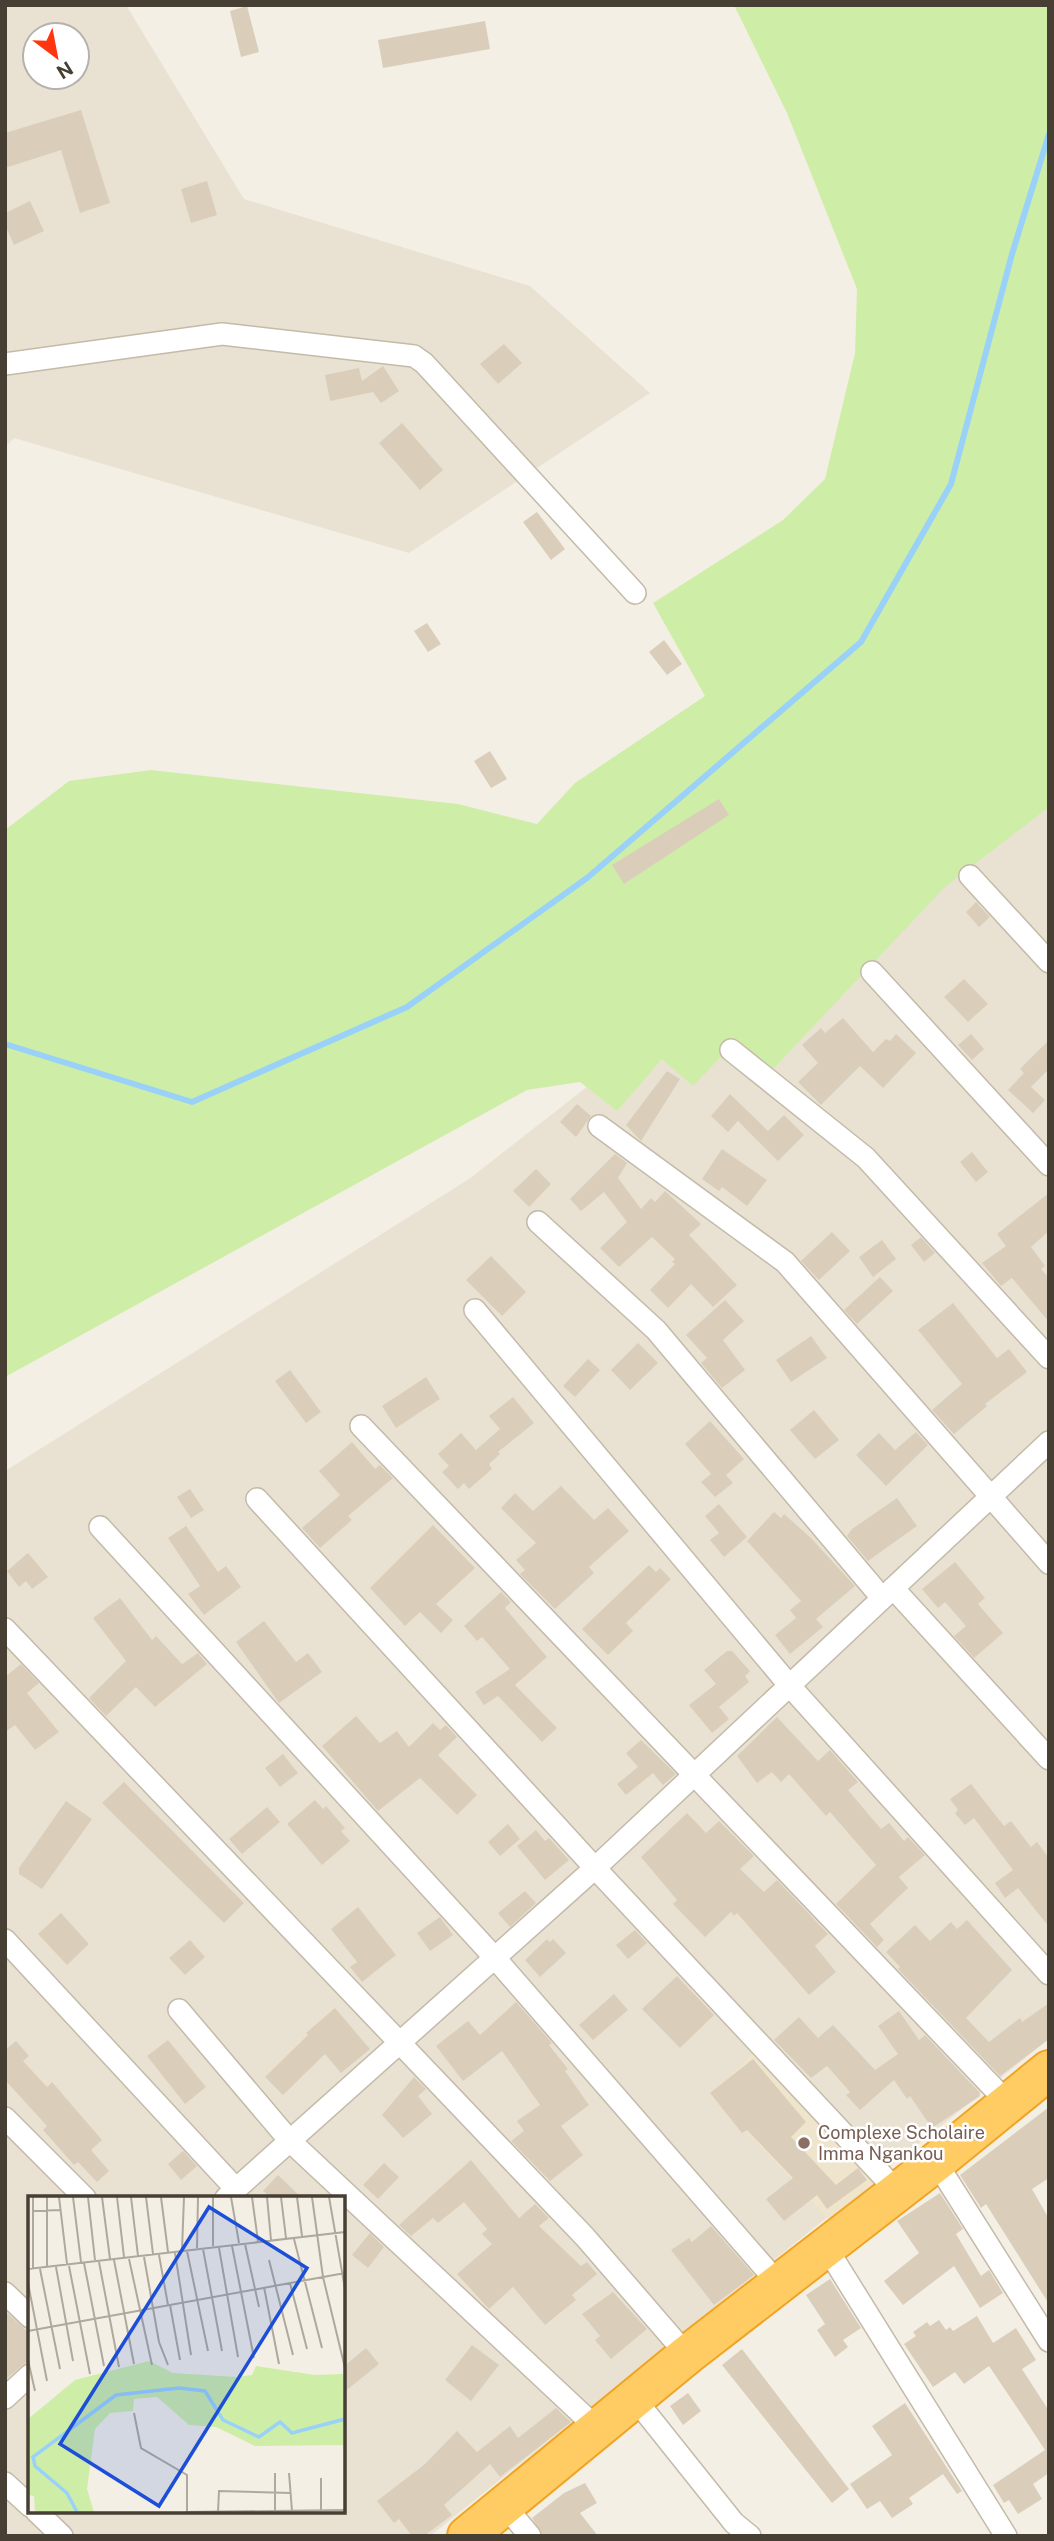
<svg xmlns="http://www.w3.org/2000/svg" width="1054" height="2541" viewBox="0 0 1054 2541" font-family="'Public Sans',sans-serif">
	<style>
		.residential { fill: #e9e2d2; fill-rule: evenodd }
		.education { fill: #efe5cc }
		.green { fill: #ceeea8 }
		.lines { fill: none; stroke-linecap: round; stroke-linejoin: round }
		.stream { stroke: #99d1f9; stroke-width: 6 }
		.building { fill: #dacebb }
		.street-casing { stroke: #c4baa9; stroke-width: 24 }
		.highway-casing { stroke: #f0a423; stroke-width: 42 }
		.street { stroke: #fff; stroke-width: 21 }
		.highway { stroke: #ffcc64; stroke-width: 38 }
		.education-dot { fill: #8d6e63; stroke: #fff; stroke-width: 2.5 }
		.labels { text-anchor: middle; stroke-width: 5; stroke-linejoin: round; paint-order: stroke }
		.education-label { font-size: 18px; fill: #785e54; stroke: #fff; text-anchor: start }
		.inset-river { fill: none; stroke: #99d1f9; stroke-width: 3.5 }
		.inset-road { fill: none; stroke: #afa99d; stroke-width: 2 }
		.view { fill: #1d4ed8; fill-opacity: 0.15; stroke: #1d4ed8; stroke-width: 3.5 }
		.inset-edge { fill: none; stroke: #473f33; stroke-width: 3.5 }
	</style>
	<rect width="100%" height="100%" fill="#f4efe4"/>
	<path class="residential" d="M5,5H126L244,199L530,286L650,393L409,553L14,438L5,447ZM35,35H77V77H35Z
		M1049,726V2039L430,2536H5V1471L469,1179ZM30,2198H343V2511H30Z"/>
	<path class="education" d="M760,2045L896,2190L842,2234L713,2095Z"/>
	<path class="green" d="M734,5H1049V807L945,887L773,1069L737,1040L693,1086L662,1059L617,1111L580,1082L527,1090L5,1377V830L69,781L151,770L458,804L537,824L575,783L705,696L653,603L783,520L825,479L855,353L857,289L787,113Z"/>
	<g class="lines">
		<path class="stream" d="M5,1044L192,1102L407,1007L587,878L861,642L951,484L1012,254L1049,134"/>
	</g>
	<path class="building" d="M247,6L259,52L241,57L230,11Z
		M485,21L490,49L383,68L378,40Z
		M81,110L110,203L80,213L61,150L5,168V133Z
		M207,181L217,215L191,223L181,189Z
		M30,201L44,231L14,245L5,225V213Z
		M504,344L522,363L498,384L480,364Z
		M383,366L399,391L381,403L373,392L330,401L325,375L359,368L362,381Z
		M402,423L443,470L420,490L379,443Z
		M537,512L565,549L551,560L523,522Z
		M427,623L441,644L428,652L414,631Z
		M664,640L682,664L667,675L649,652Z
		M490,751L507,779L491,788L474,761Z
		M719,799L729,815L624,884L612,865Z
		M976,902L990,917L979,927L966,912Z
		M964,979L988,1004L968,1022L944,997Z
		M843,1018L873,1052L886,1039L890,1041L896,1034L916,1053L883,1088L860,1066L821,1105L798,1082L818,1063L802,1045L821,1028L825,1033Z
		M971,1034L984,1049L972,1060L958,1045Z
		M1049,1040V1069L1031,1087L1045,1100L1033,1113L1008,1090L1024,1073L1020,1069Z
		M667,1071L680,1079L641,1141L626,1125Z
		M730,1094L768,1131L784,1115L804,1135L778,1161L738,1121L728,1132L711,1116Z
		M577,1104L591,1116L576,1137L560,1122Z
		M722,1149L767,1180L747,1206L722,1187L719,1191L702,1179Z
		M972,1152L988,1172L976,1182L960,1162Z
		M615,1154L627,1163L618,1178L641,1209L651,1198L655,1202L665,1191L701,1224L689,1235L737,1285L713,1307L691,1284L668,1308L650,1290L675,1264L672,1262L675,1259L652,1237L619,1267L600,1248L627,1222L604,1192L581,1211L570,1199Z
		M536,1169L551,1184L529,1207L513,1191Z
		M1049,1193V1231L1031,1247L1045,1266L1041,1269L1049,1278V1322L1012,1278L1001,1286L982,1263L1006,1246L997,1234Z
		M832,1232L850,1251L819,1280L801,1261Z
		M921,1237L935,1253L924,1262L911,1245Z
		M882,1240L896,1259L873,1277L859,1257Z
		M491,1256L526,1292L502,1316L466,1280Z
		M880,1277L893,1291L857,1324L844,1310Z
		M725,1300L744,1321L723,1340L745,1370L722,1388L701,1363L707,1358L686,1335Z
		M953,1303L997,1358L1009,1349L1027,1372L985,1404L987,1406L954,1434L932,1410L962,1384L918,1330Z
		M811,1336L827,1358L791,1382L776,1360Z
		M638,1343L658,1363L630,1390L611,1370Z
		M588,1359L600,1370L575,1397L563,1386Z
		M290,1370L321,1412L306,1423L275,1381Z
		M426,1377L440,1399L396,1428L382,1406Z
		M513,1397L534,1423L498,1452L500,1454L489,1464L492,1469L469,1489L464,1483L458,1489L442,1472L449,1466L438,1454L461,1433L476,1450L500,1429L489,1416Z
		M814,1410L839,1440L815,1459L790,1430Z
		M710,1421L744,1459L726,1475L733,1483L715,1497L701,1482L711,1474L685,1444Z
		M916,1432L928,1445L886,1486L856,1455L879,1433L895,1450Z
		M352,1442L375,1469L380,1465L393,1478L348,1516L352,1520L320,1548L302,1528L340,1495L319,1471Z
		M561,1486L594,1520L608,1508L629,1531L589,1567L594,1573L555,1609L520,1574L525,1570L516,1560L536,1543L501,1508L515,1493L533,1511Z
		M190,1489L204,1510L191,1518L177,1497Z
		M897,1498L917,1526L868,1561L847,1536L852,1529Z
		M719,1504L747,1537L724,1557L710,1540L719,1533L705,1516Z
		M774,1512L781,1518L784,1514L810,1537L855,1586L816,1619L823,1627L790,1654L775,1635L796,1618L790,1610L801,1601L747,1541Z
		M433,1525L475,1568L436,1604L453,1620L441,1633L420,1612L405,1626L370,1588Z
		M186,1526L218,1572L226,1566L241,1587L204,1615L188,1594L200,1586L168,1538Z
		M28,1553L48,1577L32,1589L26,1581L19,1587L7,1571Z
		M955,1562L985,1598L978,1604L1003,1633L974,1658L954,1636L966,1626L945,1602L938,1608L922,1589Z
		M649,1565L656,1572L660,1568L671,1579L626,1623L633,1631L608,1655L582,1629Z
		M501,1592L511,1602L505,1608L547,1657L515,1685L557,1728L542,1742L498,1696L484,1705L475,1692L510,1669L482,1637L477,1641L464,1626Z
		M120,1598L152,1640L156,1636L182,1664L198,1653L207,1664L155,1707L136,1687L106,1716L89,1698L126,1661L93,1618Z
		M264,1621L296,1662L308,1653L322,1672L279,1703L236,1642Z
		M727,1651H732L750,1671L745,1676L749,1682L719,1707L729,1719L712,1733L689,1705L716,1684L704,1670Z
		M21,1664L39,1683L27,1693L59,1732L35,1750L15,1725L5,1732V1677Z
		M356,1716L380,1743L397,1731L409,1747L433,1723L440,1730L446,1725L457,1737L438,1755L477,1795L457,1815L420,1778L378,1811L322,1746Z
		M777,1717L818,1761L830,1750L858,1782L848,1790L881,1829L889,1823L904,1841L908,1837L925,1855L899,1877L908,1888L870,1924L884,1940L877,1947L836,1904L876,1865L830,1812L826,1816L789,1774L781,1782L772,1772L757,1783L737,1756Z
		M641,1740L676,1774L663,1785L653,1773L626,1795L617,1784L638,1767L626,1753Z
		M283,1754L298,1773L280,1787L265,1768Z
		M124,1782L244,1903L224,1923L102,1803Z
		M971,1784L1004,1826L1011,1821L1031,1847L1037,1842L1049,1858V1927L1018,1888L1005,1898L995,1883L1013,1870L974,1818L965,1825L955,1813L958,1810L950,1799Z
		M315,1800L323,1809L326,1806L345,1828L341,1831L350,1841L322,1865L287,1824Z
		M66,1801L92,1819L42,1889L19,1874V1868Z
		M267,1807L280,1822L242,1854L229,1839Z
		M687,1813L706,1833L719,1821L754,1856L740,1869L764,1892L777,1880L828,1934L815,1946L836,1972L809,1995L737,1913L734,1916L731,1912L705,1937L673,1904L677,1900L641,1857Z
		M508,1824L520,1839L500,1856L488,1842Z
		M536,1830L545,1841L549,1838L569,1860L545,1880L517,1846Z
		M525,1891L536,1903L510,1927L498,1913Z
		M358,1907L396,1955L362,1982L350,1967L357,1962L331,1929Z
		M61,1913L89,1944L67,1965L38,1934Z
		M440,1917L453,1935L430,1951L417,1933Z
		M967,1920L1012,1970L966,2018L989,2042L1020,2018L1022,2022L1049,2003V2039L1000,2076L898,1969L900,1967L886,1952L915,1925L930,1941L951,1922L957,1929Z
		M635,1930L647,1943L628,1959L616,1945Z
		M547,1939L550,1942L553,1939L566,1953L540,1977L525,1960Z
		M190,1940L205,1957L185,1975L169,1958Z
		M677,1976L714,2015L680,2048L642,2009Z
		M614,1994L628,2010L593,2040L579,2025Z
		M516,2002L552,2043L549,2045L568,2069L565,2071L589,2105L561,2126L583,2155L550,2181L511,2141L524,2131L517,2121L540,2105L502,2051L463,2081L436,2046L468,2021L480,2035Z
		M335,2008L370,2049L341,2073L325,2054L283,2095L265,2077L308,2035L306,2033Z
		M899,2011L919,2040L925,2035L979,2092L980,2096L932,2128L910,2096L907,2099L894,2080L860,2110L846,2095L850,2092L827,2066L811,2078L774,2040L799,2017L818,2038L833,2025L875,2070L898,2054L878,2026Z
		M168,2040L206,2087L185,2104L147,2056Z
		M16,2041L29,2056L23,2061L47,2087L52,2082L102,2140L91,2150L109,2171L97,2182L78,2162L74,2165L43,2130L47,2126L5,2080V2050Z
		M753,2059L806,2122L791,2137L836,2185L858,2168L867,2180L827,2209L817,2195L784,2221L766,2199L793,2178L747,2130L742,2133L710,2093Z
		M414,2077L426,2089L418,2096L432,2114L403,2138L382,2115Z
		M1049,2107V2178L1032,2189L1049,2219V2304L986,2204L981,2208L960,2175Z
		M183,2151L197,2166L181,2180L168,2164Z
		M471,2160L519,2218L535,2204L549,2218L539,2226L581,2266L587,2262L597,2274L572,2295L576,2300L545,2325L513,2287L489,2309L457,2274L492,2244L482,2234L487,2229L464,2202L438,2223L433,2218L411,2236L399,2225Z
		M384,2163L399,2177L378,2199L363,2185Z
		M278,2175L302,2198H271L263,2191Z
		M940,2193L963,2229L956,2234L981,2276L989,2270L1003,2293L980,2308L954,2266L903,2305L884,2281L919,2253L897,2221Z
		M711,2226L754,2275L714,2305L671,2250L689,2238L692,2242Z
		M370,2233L384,2247L368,2268L352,2255Z
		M830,2279L861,2328L843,2340L848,2347L835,2357L817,2330L825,2324L806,2295Z
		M613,2292L647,2329L611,2359L595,2340L600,2336L582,2314Z
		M5,2311L30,2334V2359L5,2380Z
		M977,2316L993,2343L1016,2328L1036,2360L1022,2369L1049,2411V2473L1033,2484L1042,2499L1018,2514L1009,2500L1004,2503L993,2485L1045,2450L1024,2418L989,2366L964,2384L955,2372L933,2387L904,2344L916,2336L913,2332L927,2322L930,2326L939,2320L946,2330L950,2327L953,2331Z
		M472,2345L499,2365L471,2401L445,2380Z
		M366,2348L379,2364L343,2393V2367Z
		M742,2349L849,2489L832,2503L722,2365Z
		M688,2393L701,2411L683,2425L670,2406Z
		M905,2403L962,2491L957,2494L943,2474L909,2498L913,2504L892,2518L880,2501L867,2509L850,2484L892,2455L872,2426Z
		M556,2408L571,2422L500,2477L490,2464L444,2505L452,2515L424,2536H412L399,2519L394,2523L377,2501L425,2464L457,2431L477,2452L510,2426L518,2438Z
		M585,2483L597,2503L580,2513L598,2536H543L532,2518L564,2493Z"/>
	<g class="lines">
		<defs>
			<path id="street" d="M5,364L222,334L414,356L424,363L635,593
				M970,876L1049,962
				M872,972L1049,1165
				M731,1050L866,1158L1049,1358
				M599,1126L785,1262L1049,1563
				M538,1222L656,1330L882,1598
				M475,1310L789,1685L1049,1974
				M361,1426L1007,2102
				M257,1499L595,1868L896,2190
				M100,1527L495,1958L778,2283
				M893,1588L1049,1759
				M5,1629L585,2237L687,2355
				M5,1940L236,2189
				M179,2010L290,2141L599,2430
				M5,2118L85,2198
				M936,2162L1049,2341
				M226,2198L595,1868L1049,1442
				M826,2247L1006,2536
				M5,2293L30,2317
				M5,2398L30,2375
				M635,2399L734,2523L750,2536
				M5,2483L30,2506
				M505,2506L530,2536
				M36,2511L62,2536"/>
			<path id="highway" d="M467,2536L687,2355L936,2162L1049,2070"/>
		</defs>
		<use href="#street" class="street-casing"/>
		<use href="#highway" class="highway-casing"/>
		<use href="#street" class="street"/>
		<use href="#highway" class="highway"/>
	</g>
	<circle class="education-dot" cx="804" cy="2143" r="7"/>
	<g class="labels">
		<g class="education-label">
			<text x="818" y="2139">Complexe Scholaire<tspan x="818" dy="21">Imma Ngankou</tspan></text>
		</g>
	</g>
	<g transform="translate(28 2196)">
		<rect width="317" height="317" fill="#f4efe4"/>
		<path d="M121,165L145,177L209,181L224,179L228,170L287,179L315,178L317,249L227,250L188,231L161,229L129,201L106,203L105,215L82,217L67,233L59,293L66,316H7L6,300L0,299V223L47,184Z" fill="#ceeea8"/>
		<path class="inset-river" d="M49,316L39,297L7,270L5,261L88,199L151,192L177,195L195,224L231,241L252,226L264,237L317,223"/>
		<path class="inset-road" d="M5,1V72M19,1V70M31,1L39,68M45,1L53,66M60,1L67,64M74,1L82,63M89,1L96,61M103,1L110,60M118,1L125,58M133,1L140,56M203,1L211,47M224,1L230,45M239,1L243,44M253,1L258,42M269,1L274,40M284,1L295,81L317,172M301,1L317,93M5,15L32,14M266,43L294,152M217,48L231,111M185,50V1M204,50L226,162M169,52L170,1M191,52L210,161M175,53L194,155M154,54L156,1M159,55L180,155M147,57L163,159M131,59L140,109M116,61L131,146L140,169M101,63L124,169M86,64L106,168M241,64L265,159M71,66L91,171M56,67L76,170M41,70L62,178M28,71L45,165M0,73L317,36M12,73L32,173M0,87L19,185M262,87L279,153M236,91L251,168M142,109L152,164M0,135L317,77M0,164L7,195M106,217L113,252L159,279V315M247,277V314M261,277L264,315M293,282V315M157,316L317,314M190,316L191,295L263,297"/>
		<path class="view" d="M181,11L279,72L131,310L32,248Z"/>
		<rect width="317" height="317" class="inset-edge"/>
	</g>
	<rect width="1054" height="2541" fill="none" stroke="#473f33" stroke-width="14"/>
	<g transform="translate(56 56) rotate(148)"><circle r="33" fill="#ffffff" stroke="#b5b2ad" stroke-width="2"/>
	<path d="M0-5L12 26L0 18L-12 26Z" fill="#ff3510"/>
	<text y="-10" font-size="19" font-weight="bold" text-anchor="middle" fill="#473f33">N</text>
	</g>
</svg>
